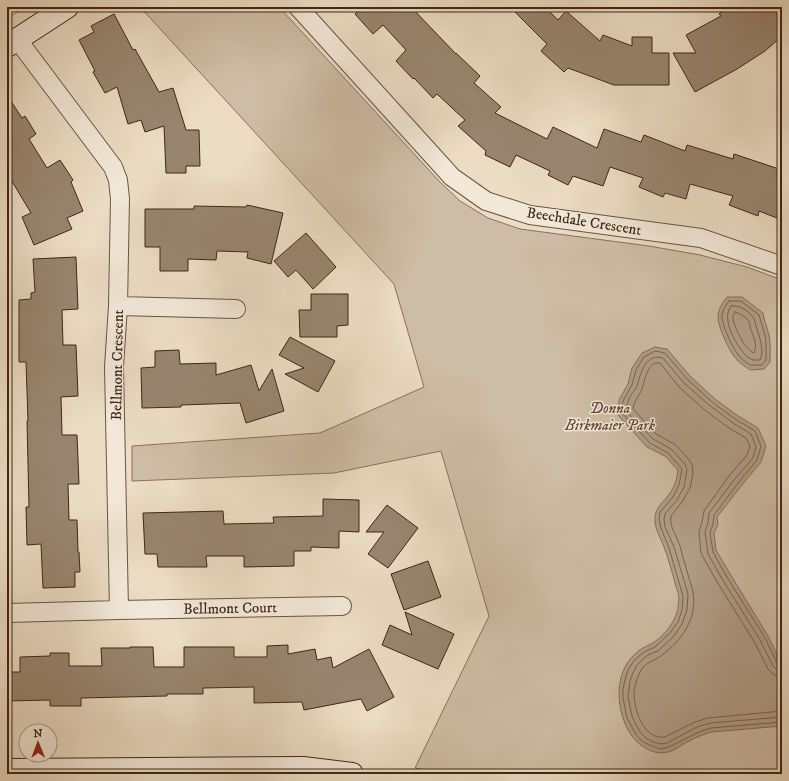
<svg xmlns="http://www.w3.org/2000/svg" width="789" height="781" viewBox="0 0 789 781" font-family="'IM FELL DW Pica',serif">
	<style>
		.green { fill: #cebda6; stroke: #86725e }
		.water { fill: #b19e88; stroke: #836e5a }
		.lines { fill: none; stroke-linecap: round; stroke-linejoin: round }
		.shore { stroke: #78624f; stroke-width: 1 }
		.building { fill: #988570; stroke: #3f2616 }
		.lane-casing { stroke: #6a5441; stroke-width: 10 }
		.street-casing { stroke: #6a5441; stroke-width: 20 }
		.secondary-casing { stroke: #3f2616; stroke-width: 24 }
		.lane { stroke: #f2e8d8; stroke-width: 9 }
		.street { stroke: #f2e8d8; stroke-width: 18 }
		.secondary { stroke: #f2e8d8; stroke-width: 22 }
		.labels { text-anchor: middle; stroke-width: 3; stroke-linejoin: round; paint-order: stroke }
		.street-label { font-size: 15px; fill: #3f2616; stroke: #f2e8d8 }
		.park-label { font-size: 15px; font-style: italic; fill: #634c3a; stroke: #f2e8d8 }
	</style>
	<rect width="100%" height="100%" fill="#ebdcc3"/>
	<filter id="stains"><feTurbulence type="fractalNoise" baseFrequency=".005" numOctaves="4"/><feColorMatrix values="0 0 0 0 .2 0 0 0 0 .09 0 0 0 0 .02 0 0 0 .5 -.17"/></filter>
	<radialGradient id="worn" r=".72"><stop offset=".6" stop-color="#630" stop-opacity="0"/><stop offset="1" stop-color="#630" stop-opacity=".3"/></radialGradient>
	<path class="green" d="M140,7H279L439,181L460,201L488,218L520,229L649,246L700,255L747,267L782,280V774H448L415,768L489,616L441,451L334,473L132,481V446L320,433L424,387L394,284Z"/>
	<path class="water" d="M727,297H742L763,313C764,320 767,327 769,335C771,344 770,353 770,362L764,369L750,370C746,367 741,364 737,360C730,353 718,327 718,317C718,309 723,302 727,297Z
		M655,347L667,349L690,376L715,399L738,416L758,428L766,446L761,462L741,486L717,517L718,525L714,533L716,550L729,572L768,636L782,665V726L712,732C704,734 697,737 689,741C683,744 677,749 671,751C653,758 636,744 628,730C616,707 614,673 635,654C640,649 645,647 651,644C663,638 675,622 678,609C678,605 679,600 679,597C678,591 675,585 674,579C671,569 668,557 664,547C661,538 654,528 655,518C655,507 665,501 670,493C675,486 677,479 678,470L665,456L647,447L618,415L619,400L628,384L632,368L642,353Z"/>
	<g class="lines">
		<path class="shore" d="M729,301H741L759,315L765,335L766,344V360L762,365H750C747,363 743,360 740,357C734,351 721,324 722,315C723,309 726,305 729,301Z
			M731,306C739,305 748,310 753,317C755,319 755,323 756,326C759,336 765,350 760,360H753C749,358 745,356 743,352C735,342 721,319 731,306Z
			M735,312C739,313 746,317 749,321C750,323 750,325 750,327C753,336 758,344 754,353C745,350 734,327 733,318C733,315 734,315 735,312Z
			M782,665H779L777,663L765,638L725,574L713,552L710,533L713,524L714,515L738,483L757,460L761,446L755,431L735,419L712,402L687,379L665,353L655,351L644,357L636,370L632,385L623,401L622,413L650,443L668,453L682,469L679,485L673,497L660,512L659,519L661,528L669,548L683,596L682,610L678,622L670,633L655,647L646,651L639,656L633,662L628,670L625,680L623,689V698L627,718L637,736L643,742L652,746L660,749L669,747L699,732L711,728L782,722
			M782,670L776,669L773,666L760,640L721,577L708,554L705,532L708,523L709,513L734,480L753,458L756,447L751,434L733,423L709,405L684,383L663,358C645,353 641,373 637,386C635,391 629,396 628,402C627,405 627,409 627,412L653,439L671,449L685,464L687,470L684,487L677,500L665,514L664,519L665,527L674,547L688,594L687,610L682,624L674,636L658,651L648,655L642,660L637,665L633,673L630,681L628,697L632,716L636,725L641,733L646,738L653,742L661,744L667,743L697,727L710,723L782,717
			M782,676L774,675L768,669L755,643L716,580L703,557L701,553L699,532L702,522L704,511L729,476L747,455L750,446L746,438L729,428L706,411L680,388L660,363C647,361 645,381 642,389C639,396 634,401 633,409L656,434L676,445L690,461L692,465L693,473L690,488L682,502L671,516C669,526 677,537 680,546C684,562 689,577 693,592C698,618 681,641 662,655C652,663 645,661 639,674C636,681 634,688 634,695C635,712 644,740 665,737L695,722L708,718L782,711"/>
	</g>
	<path class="building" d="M363,7H411L456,54V53L480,76L474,83L501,107L495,113L547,139L553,127L597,148L604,129L641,142L644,135L685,151L687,145L733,159L734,154L782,170V220L759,211L758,216L729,205L733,196L690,184L686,199L665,193L663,197L639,187L643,178L610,167L603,186L573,176L568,185L548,175L550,171L516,155L510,167L485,155L486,151L458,126L465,120L437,94L433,98L414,78L413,79L396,61L406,50L383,25L373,34L355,14Z
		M510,7H545L558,20L566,11L600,41L603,35L632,46V37H652V53H669V85H614L568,68L564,72L541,51L547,44Z
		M729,7H782V36L765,51L737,69L695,92L673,53H696L686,35L721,16L719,14Z
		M114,14L133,50L135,49L159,92L173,88L186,130H199L200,166H186V173H166L164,126L145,132L141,120L128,124L117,87L105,93L93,72L95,71L79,40L94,32L91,26Z
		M7,95L22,118L25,116L36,134L29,139L47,168L60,160L73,180L71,182L83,211L67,218L72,229L34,245L22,217L31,213L7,173Z
		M247,205L283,213L271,264L247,258L248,252L217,251L216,260L188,259V271H160V247H145V209H194V206L246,207Z
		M306,233L336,267L313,289L296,270L288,277L274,261Z
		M76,257L78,309L62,310L63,345H76L78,396L61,397L62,435H77L79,484H68L69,520H77L78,552H79L80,572H75V587L43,588L41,544L27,545L26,507H29L27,421H28L26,362H19V300L31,299V293L35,292L33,259Z
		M311,294H348V325L337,326V337H300L299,310H311Z
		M290,337L335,361L318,392L285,374L304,368L279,355Z
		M179,350L180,364L216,363V375L251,365L259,391L272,369L284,411L246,423L240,403L181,405V407L142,408L141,368L155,367V351Z
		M323,499L359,500V532L339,531V548L311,547V551H294V566L244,567V556H206L207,567H158L157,554H145L143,513L223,511L224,524L274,523L273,517L323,516Z
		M387,505L418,528L388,568L368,554L384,532H366Z
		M428,561L441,597L404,610L391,574Z
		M405,612L454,634L438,669L382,645L390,625L412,635Z
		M288,645V654L315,649L317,660L331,657L333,668L369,649L394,697L367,711L361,699L304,710L302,702L254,703V687L203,688V694H167V696L81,698V706H50V700L7,701V672H20V657L50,656V653H69V666H102L101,648H130V647H153L154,667H184V647H234V657H267V646Z"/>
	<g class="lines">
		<defs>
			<path id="lane" d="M7,13L17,7"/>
			<path id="street" d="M298,7L452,177L486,201L530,215L701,238L782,266
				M118,306L236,309
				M119,610L342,606
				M7,613L119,610L114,367L118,306L120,199L118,180L113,167L17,39"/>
			<path id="secondary" d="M7,46L67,7
				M7,770L303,768L352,774"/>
		</defs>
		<use href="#lane" class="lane-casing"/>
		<use href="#street" class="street-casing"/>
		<use href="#secondary" class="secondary-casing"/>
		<use href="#lane" class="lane"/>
		<use href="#street" class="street"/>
		<use href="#secondary" class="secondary"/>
	</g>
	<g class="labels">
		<g class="street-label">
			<text transform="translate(584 221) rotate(9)" y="5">Beechdale Crescent</text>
			<text transform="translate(117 365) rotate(-89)" y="5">Bellmont Crescent</text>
			<text transform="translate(230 608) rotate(-1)" y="5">Bellmont Court</text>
		</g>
		<g class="park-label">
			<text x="610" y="413">Donna<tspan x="610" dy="17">Birkmaier Park</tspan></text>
		</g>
	</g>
	<rect width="789" height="781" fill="none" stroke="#ebdcc3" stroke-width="24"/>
	<rect x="8" y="8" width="773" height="765" fill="none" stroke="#3f2616" stroke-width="2"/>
	<rect x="12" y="12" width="765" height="757" fill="none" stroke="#3f2616"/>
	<g transform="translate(38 743) rotate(359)"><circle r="19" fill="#f2e8d8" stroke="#aa9a8a"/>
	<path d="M0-3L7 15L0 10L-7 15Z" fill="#8f2418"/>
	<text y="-6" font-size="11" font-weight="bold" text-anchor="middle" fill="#3f2616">N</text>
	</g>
	<rect width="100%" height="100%" filter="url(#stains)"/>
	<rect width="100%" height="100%" fill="url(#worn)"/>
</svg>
